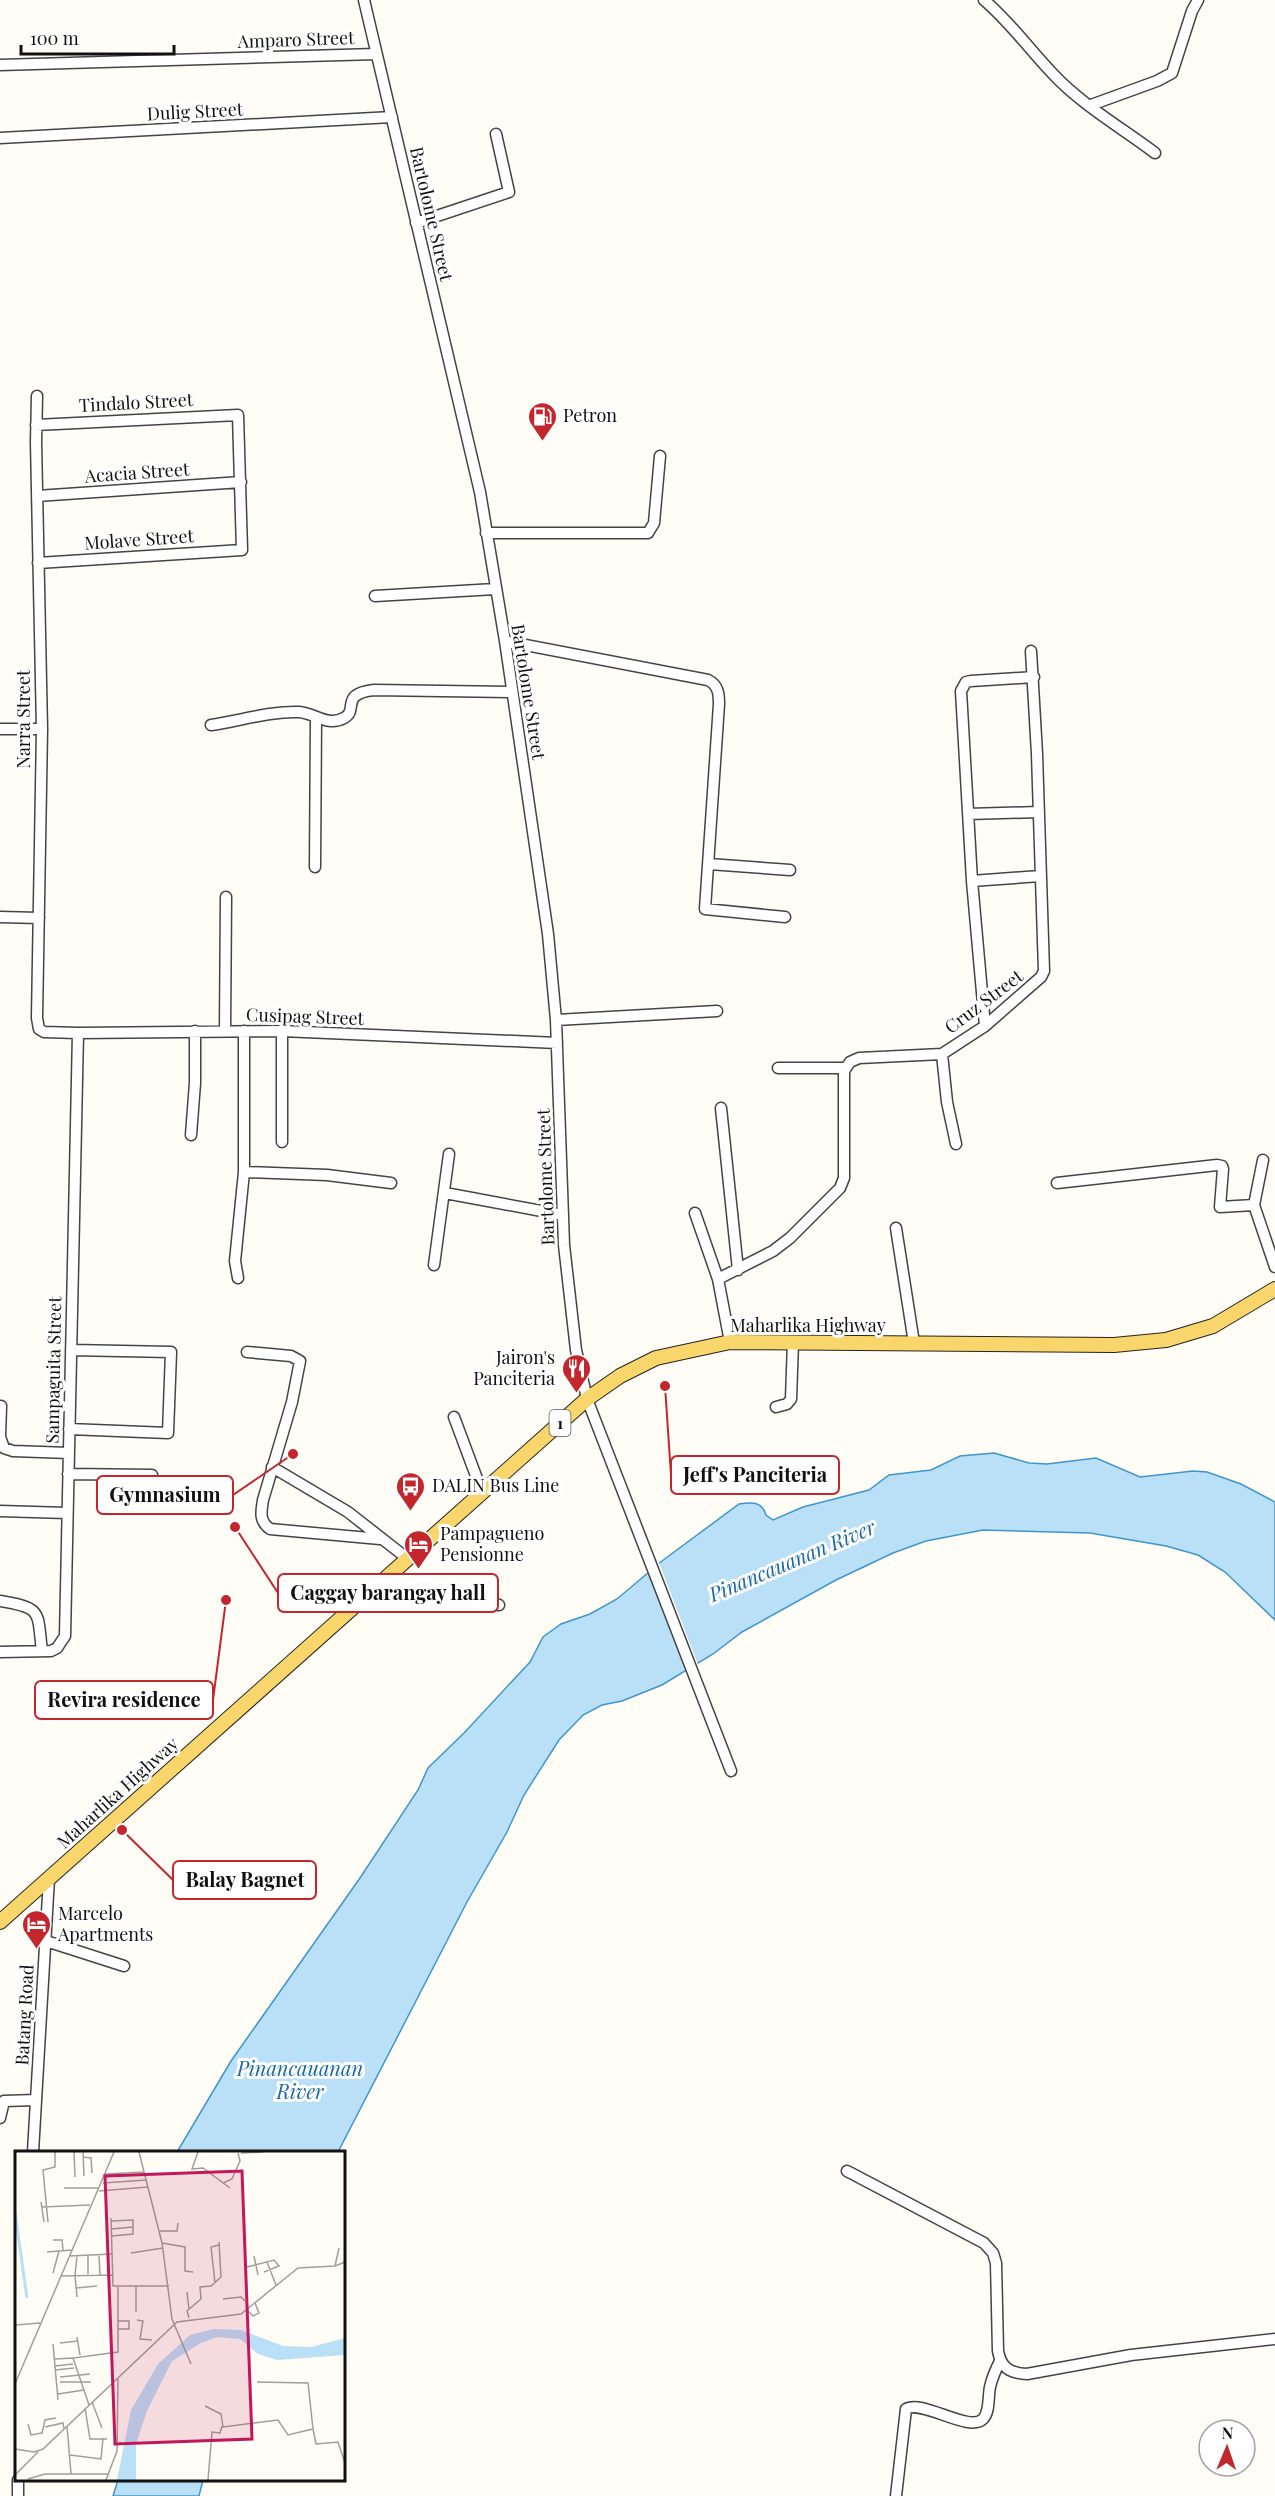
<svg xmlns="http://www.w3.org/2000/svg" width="1275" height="2496" viewBox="0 0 1275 2496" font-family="'Playfair Display',serif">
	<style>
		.water { fill: #b9e0f7; stroke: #3f96cf; stroke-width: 1.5 }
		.pier { fill: #fffdf5 }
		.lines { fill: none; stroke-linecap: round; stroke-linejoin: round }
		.minor-tunnel { stroke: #dbdad3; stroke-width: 10; stroke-dasharray: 10 5; stroke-linecap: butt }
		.minor-casing { stroke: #444; stroke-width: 13 }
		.major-casing { stroke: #222; stroke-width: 16 }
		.minor { stroke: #fff; stroke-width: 10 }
		.major { stroke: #f9d66b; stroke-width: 14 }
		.labels { text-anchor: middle; stroke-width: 6; stroke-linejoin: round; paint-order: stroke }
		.shield { fill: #fff; stroke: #585858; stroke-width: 1.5 }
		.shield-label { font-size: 16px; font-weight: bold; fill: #111 }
		.street-label { font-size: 18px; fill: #111; stroke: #fff }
		.poi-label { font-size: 18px; fill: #111; stroke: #fff; text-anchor: start }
		.water-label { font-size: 20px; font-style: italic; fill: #1768a6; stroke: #fff }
		.inset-river { fill: none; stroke: #b9e0f7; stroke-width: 3 }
		.inset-road { fill: none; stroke: #a09f9a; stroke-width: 1.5 }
		.view { fill: #c2185b; fill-opacity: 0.15; stroke: #c2185b; stroke-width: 3 }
		.inset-edge { fill: none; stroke: #111; stroke-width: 3 }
		.leader { fill: none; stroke: #c4262e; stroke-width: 2 }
		.callout-dot { fill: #c4262e; stroke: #fff; stroke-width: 2 }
		.callout { fill: #fff; stroke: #c4262e; stroke-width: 2 }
		.callout-label { font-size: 20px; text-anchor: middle; font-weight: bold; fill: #111 }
	</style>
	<rect width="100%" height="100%" fill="#fffdf5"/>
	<path class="water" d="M994,1453L1029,1463L1047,1464L1096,1458L1140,1477L1193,1471L1207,1472L1241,1484L1275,1502V1620L1225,1572L1198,1555L1166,1546L1090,1533L983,1530L926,1541L893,1553L836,1580L742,1632L713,1654L662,1685L622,1701L602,1705L583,1715L559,1740L524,1795L507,1832L467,1902L338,2152H177L231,2061L360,1878L418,1790L428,1768L464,1733L530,1662L543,1637L561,1624L590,1614L617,1599L662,1561L739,1504C751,1502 762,1501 766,1515L773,1520L803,1507L869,1490L889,1475L931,1470L960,1456Z
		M118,2480H203L199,2496H113Z"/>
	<path class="pier" d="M658,1560L699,1667L687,1674L647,1570Z"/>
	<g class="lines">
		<path class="minor-tunnel" d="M401,1583L418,1589"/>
		<defs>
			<path id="minor" d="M364,0L480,492L505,641L548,934L556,1020L564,1245L576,1350L587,1399L731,1771
				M984,0C1010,22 1029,49 1053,74C1082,105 1122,128 1155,153
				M0,65L376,54
				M1091,105L1157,81L1172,73L1192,11L1198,0
				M0,138L392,117
				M416,223L509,192L496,134
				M37,396L36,442L42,729L37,1018L39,1029L44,1032L78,1033L282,1031L557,1043
				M36,425L238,415L242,550L38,563
				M37,496L241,482
				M486,533H648L654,523L660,456
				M375,596L495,589
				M505,641L708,680C718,685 719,693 719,704L705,909L785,917
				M211,725C239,721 270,711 299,712C315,713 327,727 344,718C359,710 339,694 374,690L512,692
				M0,729H42
				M968,814L1038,812
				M709,864L790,870
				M315,867L316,718
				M972,881L1040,876
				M0,917L39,918
				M556,1020L717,1011
				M985,1026L972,881L961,691L966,682L971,681L1034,677
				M225,1031L226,897
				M942,1054L947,1102L956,1144
				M778,1068H845
				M721,1108L738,1270
				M191,1135L195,1083V1031
				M282,1142V1031
				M1263,1160L1254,1205L1275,1267
				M244,1172L327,1175L391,1183
				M1057,1183L1217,1165L1222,1166L1223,1169L1220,1207L1254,1205
				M445,1193L563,1215
				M695,1213L718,1279
				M896,1228L914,1343
				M434,1265L449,1154
				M238,1278L235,1261L244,1172V1031
				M730,1342L718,1279L773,1251L790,1238L840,1188L844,1178V1071L850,1062L859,1058L942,1054L985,1026L1041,977L1044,971L1037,754L1031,651
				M247,1352L291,1356L300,1361L292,1402L263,1500C261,1512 259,1521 270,1529L380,1539
				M1,1406L0,1437L4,1448L13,1451L69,1453
				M776,1407L787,1404L791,1399L793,1342
				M454,1417L482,1492
				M69,1429L168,1433L171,1352L71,1350
				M272,1467L348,1512L408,1559
				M68,1474L152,1475
				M0,1511L67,1513
				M392,1574L401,1583
				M418,1589L499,1605
				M0,1601C43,1608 37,1611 42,1651
				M0,1652L51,1651L57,1648L65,1636L78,1033
				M46,1941L124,1966
				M0,2118L4,2101L36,2100
				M33,2152L49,1878
				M847,2171L984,2243L993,2253L996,2263L998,2351C1001,2368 1010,2373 1027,2374L1131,2355L1275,2339
				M18,2496V2480
				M896,2496L906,2409C922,2399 969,2433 983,2419C990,2412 988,2396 990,2387C992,2378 996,2369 1000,2361"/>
			<path id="major" d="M0,1922L587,1399L620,1376L656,1358L730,1342L1114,1345L1166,1340L1213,1326L1275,1289"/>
		</defs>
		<use href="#minor" class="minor-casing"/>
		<use href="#major" class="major-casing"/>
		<use href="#minor" class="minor"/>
		<use href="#major" class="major"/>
	</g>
	<defs>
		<symbol id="fuel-pin" viewBox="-11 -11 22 30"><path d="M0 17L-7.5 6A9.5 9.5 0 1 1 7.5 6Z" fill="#c4262e" stroke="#fff"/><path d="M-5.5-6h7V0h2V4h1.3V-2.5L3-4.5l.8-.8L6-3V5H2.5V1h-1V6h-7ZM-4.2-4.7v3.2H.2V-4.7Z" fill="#fff"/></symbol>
		<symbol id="restaurant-pin" viewBox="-11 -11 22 30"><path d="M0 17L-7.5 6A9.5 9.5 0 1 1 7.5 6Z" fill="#c4262e" stroke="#fff"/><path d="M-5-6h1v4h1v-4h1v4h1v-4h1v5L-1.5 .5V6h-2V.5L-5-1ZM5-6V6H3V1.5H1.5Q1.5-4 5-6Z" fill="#fff"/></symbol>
		<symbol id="bus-pin" viewBox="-11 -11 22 30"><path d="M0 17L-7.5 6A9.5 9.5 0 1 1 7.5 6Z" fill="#c4262e" stroke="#fff"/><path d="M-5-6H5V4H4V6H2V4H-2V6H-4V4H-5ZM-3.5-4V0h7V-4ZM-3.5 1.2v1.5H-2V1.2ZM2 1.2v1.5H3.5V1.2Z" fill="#fff"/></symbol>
		<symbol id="hotel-pin" viewBox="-11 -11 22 30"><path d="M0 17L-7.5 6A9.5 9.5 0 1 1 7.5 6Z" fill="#c4262e" stroke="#fff"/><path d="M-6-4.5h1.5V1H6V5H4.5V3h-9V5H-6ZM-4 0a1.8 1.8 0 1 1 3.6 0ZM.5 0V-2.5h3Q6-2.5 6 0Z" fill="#fff"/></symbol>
	</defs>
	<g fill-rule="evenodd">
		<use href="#fuel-pin" x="526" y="400" width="33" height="45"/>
		<use href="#restaurant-pin" x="560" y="1352" width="33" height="45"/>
		<use href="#bus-pin" x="394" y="1470" width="33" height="45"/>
		<use href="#hotel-pin" x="402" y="1528" width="33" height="45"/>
		<use href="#hotel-pin" x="20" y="1908" width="33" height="45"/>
	</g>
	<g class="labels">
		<rect class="shield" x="549.5" y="1410" width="21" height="26" rx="4.5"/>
		<g class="shield-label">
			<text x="560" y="1429">1</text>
		</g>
		<g class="street-label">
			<text transform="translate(296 40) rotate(-2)" y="6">Amparo Street</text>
			<text transform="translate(195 112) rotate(-3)" y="6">Dulig Street</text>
			<text transform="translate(431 214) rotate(77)" y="6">Bartolome Street</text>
			<text transform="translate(136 403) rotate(-3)" y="6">Tindalo Street</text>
			<text transform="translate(137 473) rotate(-4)" y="6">Acacia Street</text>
			<text transform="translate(139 540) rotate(-4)" y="6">Molave Street</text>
			<text transform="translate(528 692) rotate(81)" y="6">Bartolome Street</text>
			<text transform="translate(24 719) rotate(-90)" y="6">Narra Street</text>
			<text transform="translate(984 1002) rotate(-37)" y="6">Cruz Street</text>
			<text transform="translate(305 1017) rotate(2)" y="6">Cusipag Street</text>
			<text transform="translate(546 1177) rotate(-92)" y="6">Bartolome Street</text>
			<text x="808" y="1332">Maharlika Highway</text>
			<text transform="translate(54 1370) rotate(-89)" y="6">Sampaguita Street</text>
			<text transform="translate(118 1793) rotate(-42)" y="6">Maharlika Highway</text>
			<text transform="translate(25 2015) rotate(-87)" y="6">Batang Road</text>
		</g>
		<g class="poi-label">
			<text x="563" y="422">Petron</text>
			<text x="555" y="1364" text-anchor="end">Jairon's<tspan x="555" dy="21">Panciteria</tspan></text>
			<text x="432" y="1492">DALIN Bus Line</text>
			<text x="440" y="1540">Pampagueno<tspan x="440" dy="21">Pensionne</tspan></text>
			<text x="58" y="1920">Marcelo<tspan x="58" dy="21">Apartments</tspan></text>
		</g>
		<g class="water-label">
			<text transform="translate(792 1561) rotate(-23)" y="7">Pinancauanan River</text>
			<text x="300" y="2076">Pinancauanan<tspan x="300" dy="23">River</tspan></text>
		</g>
	</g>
	<g transform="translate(15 2151)">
		<rect width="330" height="330" fill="#fffdf5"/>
		<path d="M199,178L226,179L268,195L296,196L330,187V204L262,209L243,203L225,188L202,186L186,192L157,210L132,260L121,293V329H102L116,259L143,213L175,184Z" fill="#b9e0f7"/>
		<path class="inset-river" d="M0,62L12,147"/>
		<path class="inset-road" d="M59,1L60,26M68,1L69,25M124,1L147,92L157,168L176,213M183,1L177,18L188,17L215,37M226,2L248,1M68,6L76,7L77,22M90,23L129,21M88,32L131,29M208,32L217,28L225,10L223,2M49,37H84M84,40L133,36M26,51L29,71M27,56L75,54M96,67L98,135H154M96,70L118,69V83L97,85M33,71L28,19L40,16V1M96,78L118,76M145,80H162L163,72M38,89H47L48,99M147,92L170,96V120L178,121M32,101L57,99M116,102L148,97M54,105L98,103M84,105L85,124M239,105L243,124M252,111L261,134M320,115L324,97M232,116L259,109L264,115L249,121M38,122L44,100M73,123V104M60,124L62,105M46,125L98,124M60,125L62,146M200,132L196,96L204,94M121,135V161M61,137L82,135M172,141L174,159M208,148L226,146L230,150M232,159L238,165L244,162L240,152M174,167L172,160L186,148L185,136L196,135L206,126L204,91M122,169L128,170L125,188L137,189M103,170H114V178H103M0,174L25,172M62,186L65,204M45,192L63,190M38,193L43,249M40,208L58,207M40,215L58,213M40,219L59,217M45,226L75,223M45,231H76M242,231L293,232L298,278M0,233L99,1M43,243L69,239M77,251L87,277M74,254L58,207L103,201V136M190,255L206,263L208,276L263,269L273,284L298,278L301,293L323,291L330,312M70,257L75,288H92M13,273L16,284L27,282L30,269L41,267M52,275L56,323M30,276L48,272L49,278M0,298L19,301L28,298L162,171L226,163L283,117L320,115L330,111M55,304L86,308L88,287M0,324L23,301M13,328L30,323H94M91,329L102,300L103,228M193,329L197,281L205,282L207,275"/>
		<path class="view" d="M227,20L237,288L100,293L90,25Z"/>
		<rect width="330" height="330" class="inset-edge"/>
	</g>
	<path class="leader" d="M665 1386L671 1475M293 1454L233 1495M235 1527L278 1593M226 1600L213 1700M122 1830L173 1880"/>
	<g class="callout-dot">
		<circle cx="665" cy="1386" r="6"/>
		<circle cx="293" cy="1454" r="6"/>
		<circle cx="235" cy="1527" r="6"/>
		<circle cx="226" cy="1600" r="6"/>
		<circle cx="122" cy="1830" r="6"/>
	</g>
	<g class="callout">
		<rect x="671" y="1456" width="168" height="38" rx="6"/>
		<rect x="97" y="1476" width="136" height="38" rx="6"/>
		<rect x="278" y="1574" width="220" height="38" rx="6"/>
		<rect x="35" y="1681" width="178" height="38" rx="6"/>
		<rect x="173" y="1861" width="143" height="38" rx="6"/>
	</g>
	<g class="callout-label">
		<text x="755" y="1482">Jeff's Panciteria</text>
		<text x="165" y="1502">Gymnasium</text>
		<text x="388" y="1600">Caggay barangay hall</text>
		<text x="124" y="1707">Revira residence</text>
		<text x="245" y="1887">Balay Bagnet</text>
	</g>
	<g transform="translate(1227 2448) rotate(2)"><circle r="28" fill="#ffffff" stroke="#a0a0a0" stroke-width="1.5"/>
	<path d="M0-4.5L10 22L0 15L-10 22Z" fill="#c4262e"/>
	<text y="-9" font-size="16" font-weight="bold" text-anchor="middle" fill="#111111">N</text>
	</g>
	<path d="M21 45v9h153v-9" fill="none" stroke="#111111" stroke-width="3"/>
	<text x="30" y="45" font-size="18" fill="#111111" stroke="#ffffff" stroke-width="4.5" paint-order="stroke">100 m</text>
</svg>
